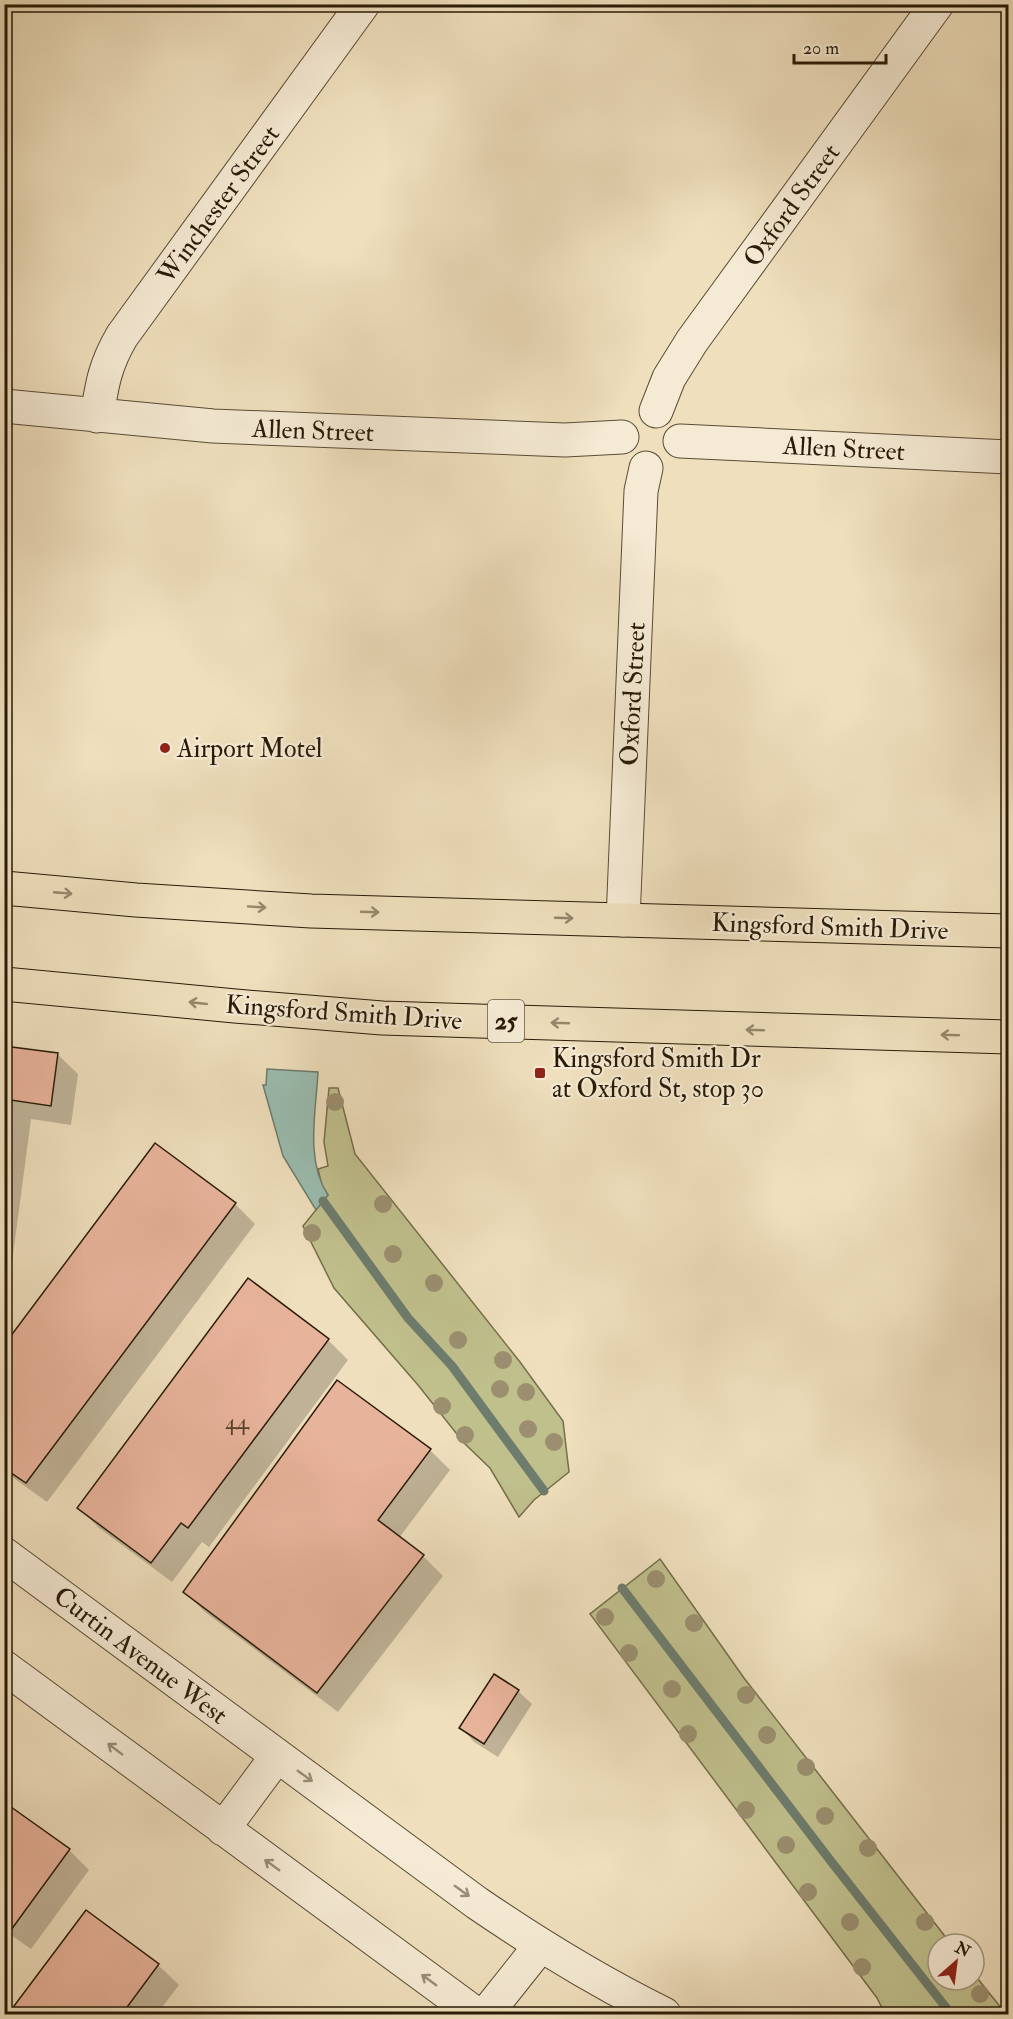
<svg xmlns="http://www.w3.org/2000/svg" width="1013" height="2019" viewBox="0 0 1013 2019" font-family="'IM FELL Double Pica',serif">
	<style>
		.green { fill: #c0c08d; stroke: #746e4a; stroke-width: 1.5 }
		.water { fill: #9abdb1; stroke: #6d7c6d; stroke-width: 1.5 }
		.shadow { fill: #0003 }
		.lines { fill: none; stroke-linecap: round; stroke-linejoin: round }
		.stream { stroke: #6d7c6d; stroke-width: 9 }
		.building { fill: #e8b39b; stroke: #291b07; stroke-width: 1.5 }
		.street-casing { stroke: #5a4c34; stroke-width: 35 }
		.highway-casing { stroke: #291b07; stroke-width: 35 }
		.street { stroke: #f5ead4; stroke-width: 33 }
		.highway { stroke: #efdfbd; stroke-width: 33 }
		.tree { fill: #9b8f6f }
		.oneway { stroke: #96876b }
		.oneway2 { stroke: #998d78 }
		.poi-dot { fill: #8f2418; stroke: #f5ead4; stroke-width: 2 }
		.labels { text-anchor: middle; stroke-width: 4.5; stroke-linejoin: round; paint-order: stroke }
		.number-label { font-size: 22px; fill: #59412c }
		.shield { fill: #f5ead4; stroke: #665944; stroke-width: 1.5 }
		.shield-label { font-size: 24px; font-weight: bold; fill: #291b07 }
		.street-label { font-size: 26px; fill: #291b07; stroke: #f5ead4 }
		.poi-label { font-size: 26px; fill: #291b07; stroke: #f5ead4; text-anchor: start }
	</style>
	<rect width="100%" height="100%" fill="#efdfbd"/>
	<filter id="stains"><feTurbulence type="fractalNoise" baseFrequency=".00333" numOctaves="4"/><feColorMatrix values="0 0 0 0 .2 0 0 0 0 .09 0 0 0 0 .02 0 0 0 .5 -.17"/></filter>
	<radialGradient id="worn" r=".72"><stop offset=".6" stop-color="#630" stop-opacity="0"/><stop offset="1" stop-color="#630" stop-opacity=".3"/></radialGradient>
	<path class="green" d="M329,1088H338L355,1154L520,1362L563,1421L569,1472L534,1500L519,1517L490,1468L464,1443L418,1385L334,1288L303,1226L328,1195L322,1186L318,1169L328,1166L324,1142Z
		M660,1559L744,1678L951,1944H938V1980H974V1974L1006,2014H885L877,1998L590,1614Z"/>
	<path class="water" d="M267,1069L318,1072C316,1112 305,1160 328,1195L316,1210L283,1156L263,1085H266Z"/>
	<path class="shadow" d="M4,1047L57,1054L78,1074L71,1125L31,1119L4,1323Z
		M235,1204L255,1224L47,1502L4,1471V1347Z
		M328,1340L348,1360L209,1547L202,1542L172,1582L99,1528L79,1508Z
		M430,1450L450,1470L399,1538L423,1556L443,1576L338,1712L205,1612L185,1592Z
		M518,1691L532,1704L498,1757L474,1742L461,1728Z
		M4,1803L69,1850L89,1870L31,1949L4,1930Z
		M86,1912L158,1965L179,1985L157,2014H10Z"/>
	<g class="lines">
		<path class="stream" d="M323,1201L408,1318L452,1366L544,1491
			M622,1588L830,1860L951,2014"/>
	</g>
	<path class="building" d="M4,1046L58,1053L51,1106L11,1100L4,1149Z
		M155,1143L236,1203L26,1483L4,1468V1345Z
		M248,1278L329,1339L188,1528L181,1523L151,1563L77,1508Z
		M337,1380L431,1449L378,1520L424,1555L317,1693L183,1592Z
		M494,1674L519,1690L484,1744L459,1728Z
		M4,1802L70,1849L11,1930L4,1926Z
		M86,1910L159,1964L122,2014H8Z"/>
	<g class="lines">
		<defs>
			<path id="street" d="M4,406L213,426L565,440L622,437
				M656,411L669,378L692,341L937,4
				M97,416C102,384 105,365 122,336L363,4
				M680,441L1008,457
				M623,920L641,491L646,468
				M4,1554L477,1903C537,1944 599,1982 664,2014
				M4,1667L476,2014
				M223,1829L277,1756
				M486,2014L540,1946"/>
			<path id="highway" d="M4,888L136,900L311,911L1008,931
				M4,984L235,1006L382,1018L1008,1037"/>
		</defs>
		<use href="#street" class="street-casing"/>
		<use href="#highway" class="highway-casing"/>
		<use href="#street" class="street"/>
		<use href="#highway" class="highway"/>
	</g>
	<g class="tree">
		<circle cx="335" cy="1102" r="9"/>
		<circle cx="383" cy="1204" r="9"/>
		<circle cx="312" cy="1233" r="9"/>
		<circle cx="393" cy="1254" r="9"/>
		<circle cx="434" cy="1283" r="9"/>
		<circle cx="458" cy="1340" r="9"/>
		<circle cx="503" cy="1360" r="9"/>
		<circle cx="500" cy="1389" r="9"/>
		<circle cx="526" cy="1392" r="9"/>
		<circle cx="442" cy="1406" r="9"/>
		<circle cx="528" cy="1429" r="9"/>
		<circle cx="465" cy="1435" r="9"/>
		<circle cx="554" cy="1442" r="9"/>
		<circle cx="656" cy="1579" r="9"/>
		<circle cx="605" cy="1617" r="9"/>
		<circle cx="694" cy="1623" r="9"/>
		<circle cx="629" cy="1653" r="9"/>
		<circle cx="672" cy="1689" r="9"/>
		<circle cx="746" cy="1695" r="9"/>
		<circle cx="688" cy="1734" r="9"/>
		<circle cx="767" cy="1735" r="9"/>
		<circle cx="806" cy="1767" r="9"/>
		<circle cx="746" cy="1810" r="9"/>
		<circle cx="825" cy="1816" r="9"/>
		<circle cx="786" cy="1845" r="9"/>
		<circle cx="868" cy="1848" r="9"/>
		<circle cx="808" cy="1892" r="9"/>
		<circle cx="850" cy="1922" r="9"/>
		<circle cx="925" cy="1922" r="9"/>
		<circle cx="862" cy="1967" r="9"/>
		<circle cx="980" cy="1994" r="9"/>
	</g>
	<defs><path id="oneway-shaft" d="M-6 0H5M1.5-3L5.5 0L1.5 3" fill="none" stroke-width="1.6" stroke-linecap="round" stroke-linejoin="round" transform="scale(1.5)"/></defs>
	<g class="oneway">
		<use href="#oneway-shaft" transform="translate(63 893) rotate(5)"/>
		<use href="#oneway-shaft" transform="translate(257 907) rotate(4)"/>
		<use href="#oneway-shaft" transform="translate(370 912) rotate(2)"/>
		<use href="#oneway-shaft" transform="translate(564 918) rotate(2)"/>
		<use href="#oneway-shaft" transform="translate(198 1003) rotate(-174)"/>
		<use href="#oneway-shaft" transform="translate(560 1023) rotate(-178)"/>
		<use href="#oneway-shaft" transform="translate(755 1030) rotate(-178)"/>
		<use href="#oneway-shaft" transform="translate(950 1035) rotate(-178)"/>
	</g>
	<g class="oneway2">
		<use href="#oneway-shaft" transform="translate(115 1749) rotate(-143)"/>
		<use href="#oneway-shaft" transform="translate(305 1776) rotate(36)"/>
		<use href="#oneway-shaft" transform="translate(272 1865) rotate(-144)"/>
		<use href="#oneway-shaft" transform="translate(462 1891) rotate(36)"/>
		<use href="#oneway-shaft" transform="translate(429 1980) rotate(-144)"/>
	</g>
	<g class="poi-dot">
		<circle cx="165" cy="748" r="6"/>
		<rect x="534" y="1067" width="12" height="12" rx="3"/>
	</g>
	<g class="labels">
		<g class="number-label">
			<text x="237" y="1429">44</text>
		</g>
		<rect class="shield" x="488" y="1000" width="36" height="42" rx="4.5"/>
		<g class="shield-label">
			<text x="506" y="1029">25</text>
		</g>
		<g class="street-label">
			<text transform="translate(218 204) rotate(-54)" y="9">Winchester Street</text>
			<text transform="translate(791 205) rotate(-54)" y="9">Oxford Street</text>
			<text transform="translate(313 430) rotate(2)" y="9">Allen Street</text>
			<text transform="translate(844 448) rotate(3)" y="9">Allen Street</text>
			<text transform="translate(632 694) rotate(-87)" y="9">Oxford Street</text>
			<text transform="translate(830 926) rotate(2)" y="9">Kingsford Smith Drive</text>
			<text transform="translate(344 1012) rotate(4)" y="9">Kingsford Smith Drive</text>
			<text transform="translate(141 1655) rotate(37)" y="9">Curtin Avenue West</text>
		</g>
		<g class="poi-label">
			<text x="177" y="757">Airport Motel</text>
			<text x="552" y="1067">Kingsford Smith Dr<tspan x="552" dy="30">at Oxford St, stop 30</tspan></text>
		</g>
	</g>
	<rect width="1013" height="2019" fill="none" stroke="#efdfbd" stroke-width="24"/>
	<rect x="6" y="6" width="1001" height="2007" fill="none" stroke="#291b07" stroke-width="3"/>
	<rect x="12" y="12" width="989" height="1995" fill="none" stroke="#291b07" stroke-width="1.5"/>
	<g transform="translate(956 1962) rotate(28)"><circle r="28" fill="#f5ead4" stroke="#a39782" stroke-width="1.5"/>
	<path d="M0-4.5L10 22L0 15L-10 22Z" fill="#8f2418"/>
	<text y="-9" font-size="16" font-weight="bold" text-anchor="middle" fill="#291b07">N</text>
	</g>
	<path d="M794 54v9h92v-9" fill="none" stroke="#291b07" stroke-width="3"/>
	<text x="803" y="54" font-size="18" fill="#291b07" stroke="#f5ead4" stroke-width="4.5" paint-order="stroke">20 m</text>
	<rect width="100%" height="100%" filter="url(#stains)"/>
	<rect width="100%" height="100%" fill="url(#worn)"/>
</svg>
